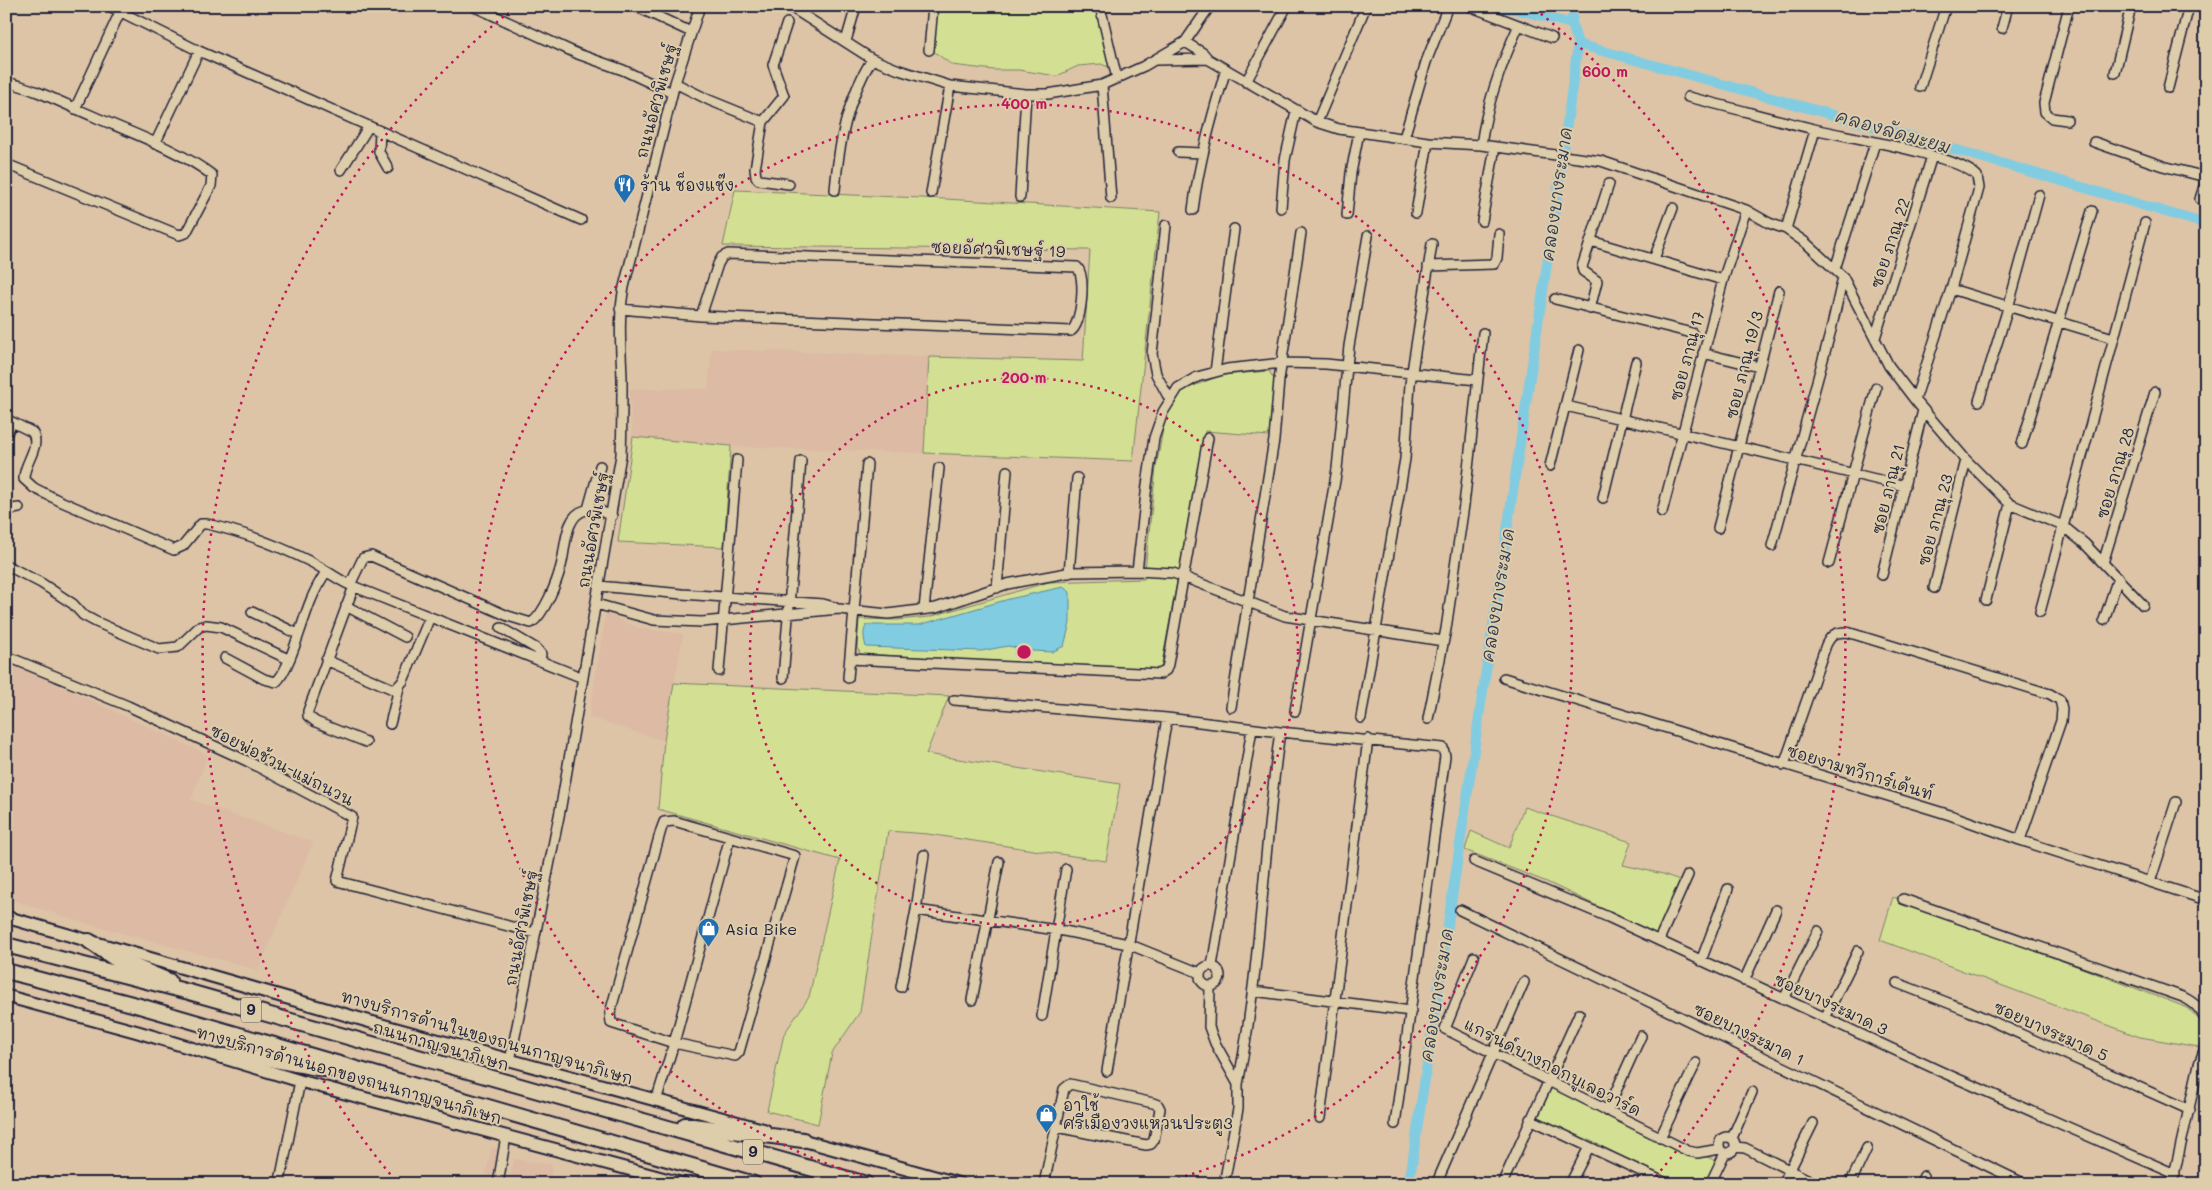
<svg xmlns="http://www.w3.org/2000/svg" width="2212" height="1190" viewBox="0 0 2212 1190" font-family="Mali,'Playpen Sans Thai',sans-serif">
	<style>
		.built { fill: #dcbaa3 }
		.green { fill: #d3e093; stroke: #7a8167 }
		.water { fill: #81cce1; stroke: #5b889f }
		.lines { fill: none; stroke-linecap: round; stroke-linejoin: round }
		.canal { stroke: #81cce1; stroke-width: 10 }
		.minor-casing { stroke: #22223b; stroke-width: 12 }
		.major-casing { stroke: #22223b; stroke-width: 15 }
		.highway-casing { stroke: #22223b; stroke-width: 18 }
		.minor { stroke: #decdaa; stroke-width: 9 }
		.major { stroke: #decdaa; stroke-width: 11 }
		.highway { stroke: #decdaa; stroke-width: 14 }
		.ring { fill: none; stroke: #c2185b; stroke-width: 2.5; stroke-dasharray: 2.5 5 }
		.labels { text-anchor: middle; stroke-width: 4; stroke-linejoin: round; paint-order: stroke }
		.shield { fill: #decdaa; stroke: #5a555c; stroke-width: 1 }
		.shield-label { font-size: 15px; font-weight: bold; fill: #22223b }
		.street-label { font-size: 16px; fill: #22223b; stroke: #decdaa }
		.poi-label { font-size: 16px; fill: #22223b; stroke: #decdaa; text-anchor: start }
		.water-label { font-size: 18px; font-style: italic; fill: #303c54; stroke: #decdaa }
		.centre { fill: #c2185b; stroke: #decdaa; stroke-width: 2.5 }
		.ring-label { font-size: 15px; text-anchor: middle; font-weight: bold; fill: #c2185b; stroke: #decdaa; stroke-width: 4; stroke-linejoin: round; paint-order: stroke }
	</style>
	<rect width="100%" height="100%" fill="#ddc4a7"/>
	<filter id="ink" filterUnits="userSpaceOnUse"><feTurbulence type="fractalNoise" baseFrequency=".02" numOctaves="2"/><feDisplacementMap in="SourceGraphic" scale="10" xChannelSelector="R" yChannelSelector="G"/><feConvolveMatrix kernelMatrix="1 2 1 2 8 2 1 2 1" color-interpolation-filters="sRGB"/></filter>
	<g filter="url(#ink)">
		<path class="built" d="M712,349L929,357L924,453L731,446L633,437L629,389H708Z
			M606,613L638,628L683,634L664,741L589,717Z
			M6,661L208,755L191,800L313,842L258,970L85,923L6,898Z
			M492,1147L501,1151L495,1184H483Z
			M514,1159L552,1165L550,1184H509Z"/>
		<path class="green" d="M937,6H1100L1109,67L1101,64L1078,66L1057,76L1019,70H994L952,65L932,50Z
			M735,190L945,199L1160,212L1133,461L924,453L929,357L1083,361L1090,250L723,246Z
			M1269,371L1275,381L1269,436L1205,431L1161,668L1154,670L861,654L857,648L859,619L897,620L929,617L1049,582L1144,579L1156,468L1166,412L1183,390L1222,375Z
			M633,437L731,446L724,547L618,542Z
			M674,683L949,696L926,754L1120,784L1106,861L928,834L888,831L860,1012L832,1053L818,1124L767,1111L784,1034L809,997L840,860L658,809L664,741Z
			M1524,807L1631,842L1623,865L1663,874L1682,881L1656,934L1547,882L1465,850L1471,831L1509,848Z
			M1893,897L2188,1008L2203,1024L2199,1047L2140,1037L1880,940Z
			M1551,1087L1714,1160L1715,1166L1706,1184H1680L1538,1118Z"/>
		<path class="water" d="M1063,587L1070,592V623L1064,646L1052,652L1033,651L1008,646L981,651L866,647C864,639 862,631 867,625H919L1009,599Z"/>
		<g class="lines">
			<path class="canal" d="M1503,6L1572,24
				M1578,44L1923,140L2206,224
				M1409,1184L1553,224L1578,44L1572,24L1573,6"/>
			<defs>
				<path id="minor" d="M109,6L199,51L581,220
					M473,6L578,54L623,70L672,93
					M635,6L691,32
					M789,6L872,59L899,70L950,86L1026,94H1048L1102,85L1144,66L1185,42L1210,6
					M1100,6L1117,79
					M1469,6L1552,38
					M787,23L773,65L784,96L763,122L755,169L756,177L759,180L789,184
					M2002,28L2008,6
					M846,41L856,6
					M1185,42L1203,53L1208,59L1317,122L1339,129L1428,142L1481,145L1601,161L1746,210L1769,223L1786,229L1806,243L1843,277L1889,366L1915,400L1966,460L2010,504L2063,526L2085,544L2143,605
					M929,50L933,6
					M1156,60L1208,59
					M2115,73L2131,6
					M6,82C37,89 66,105 95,117C132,133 181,151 212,175L211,186L186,233L179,235L6,164
					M1246,82L1287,6
					M675,83L709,100L763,122
					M1102,85L1111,198
					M1920,87L1946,6
					M2168,88L2189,6
					M1688,97C1730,107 1772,119 1814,129C1847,137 1958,155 1977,176L1979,188L1951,289L1915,400
					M75,109L120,12
					M2067,120L2052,118L2045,112L2044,103L2069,6
					M1317,122L1366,6
					M380,131L379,152L388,168
					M1404,138L1426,62L1448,6
					M2094,142L2163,166L2206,177
					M155,144L199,51
					M1481,145C1487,102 1501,64 1519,25
					M1178,152L1203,153
					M341,170L369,126
					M835,190C839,142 847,100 872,59
					M931,193L950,86
					M1020,197L1026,94
					M2200,199L2206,180
					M1281,208L1285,160L1296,111
					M1193,210C1199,162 1212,116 1226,69
					M1416,213L1428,142
					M1347,215L1351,173L1359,132
					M1482,221L1495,147
					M1166,225L1152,354L1156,374L1170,400
					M1786,229L1815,130
					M1591,241L1723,280
					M1654,259L1673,208
					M1428,266L1494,264L1497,258L1499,234
					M1835,269L1875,143
					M1951,289L2113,338
					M1555,299L1692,333
					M620,309L701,316L1071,331C1082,323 1086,276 1077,267L728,254L722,257L718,264L701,316
					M1590,309L1597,281L1583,271L1582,267L1609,184
					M1875,338L1932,156
					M1703,353L1759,367
					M1215,372L1234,229
					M1979,401L2008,308L2039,195
					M1566,406L1905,486
					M6,419L32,432C42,446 23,464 24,479L34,488L60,501L174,550L183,546L201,524H207C243,532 277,545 309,561C323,568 335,578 350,585L583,678
					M6,435L12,422
					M2022,444L2092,211
					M1550,466L1579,350
					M1603,498L1636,362
					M588,509L600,466
					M6,510L19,508
					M1662,512L1723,280L1746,210
					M1718,528L1779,291
					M1772,546L1831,330L1843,277
					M1829,563L1876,388
					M2103,563L2155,392
					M6,565L41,583L73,604L83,615L96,622L159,649L178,647L199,627L206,625L221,627L288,659
					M1137,571L1147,485L1154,438L1163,412L1178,388L1197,377L1227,369L1282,363L1326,364L1477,380
					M1069,573L1077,478
					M1882,575L1923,410
					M350,585L363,558L371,556L508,616L531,623C544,615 557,582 561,566C566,549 564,515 586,510C594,507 604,513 612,516
					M354,586L308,711V716L316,722L366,742
					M599,586L682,594L823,604L834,607
					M997,588L1007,471
					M1934,588L1966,460
					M1986,600L2010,504
					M596,604L654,620L702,622L839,609L888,614L936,608L1007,584L1072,572L1137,571L1173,573L1285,616L1443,641
					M346,606L405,637
					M924,609L939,468
					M252,612L298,634
					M2040,612L2145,223
					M2104,620L2118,578
					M501,628L537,649L541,654L540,661
					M6,656L128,706L247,761L352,817L337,881L535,933
					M225,658L264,679L276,682C290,670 303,618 311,600C315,590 320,581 326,572
					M850,659L1160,674L1166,670L1168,664L1208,438
					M326,660L395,690L403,681L430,617
					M719,671L737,460
					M783,678L801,461
					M848,678L867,464
					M1504,678L1950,815L2020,840L2206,900
					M954,700L1167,718L1280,732L1443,748L1445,756L1395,1124
					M1231,707L1274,440L1279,380L1301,233
					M1295,711L1337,469L1349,346L1368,236
					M1361,718L1405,459L1410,384L1432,244
					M1428,719L1446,629L1464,505L1483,333
					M390,724L399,688
					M1784,765L1826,645C1831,635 1835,632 1847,632L2050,694L2060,700L2062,709L2061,721L2020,840
					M674,821L795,856L739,1052L735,1056L674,1043L611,1023L610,1013L661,830L664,822Z
					M1474,861L1608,917L1942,1072L2175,1174
					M2150,882L2176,802
					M1903,899L2183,997C2195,1003 2201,1009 2206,1021
					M916,910L1064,931L1128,944L1200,973
					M1460,910L2025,1184
					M1659,940L1688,875
					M1474,957L1445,1029L1688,1151L1697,1153L1720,1149
					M1701,961L1728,889
					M1200 976a10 10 0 1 1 20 0a10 10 0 1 1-20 0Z
					M1212,966L1252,729
					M1744,981L1776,910
					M1897,983L1969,1011L2190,1110
					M901,987L916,910L924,855
					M1210,987L1209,1027L1215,1043L1238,1084V1109L1224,1184
					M1253,991L1411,1011
					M1784,999L1818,931
					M972,1000L999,862
					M1042,1016L1066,869
					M1825,1018L1858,951
					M510,1061L561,806L621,455C622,429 622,404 622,378C621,347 618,318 624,287L675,83L700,6
					M1107,1071L1167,718
					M1238,1084C1261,968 1263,849 1280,732
					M656,1101L674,1043L730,837
					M1607,1111L1641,1036
					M1320,1118L1368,739
					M1530,1119L1668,1184
					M1719 1145a8 8 0 1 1 16 0a8 8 0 1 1-16 0Z
					M1660,1138L1696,1063
					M1732,1138L1752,1092
					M1735,1147L1745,1148L1817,1184
					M1438,1180L1524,982
					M280,1181L300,1081
					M498,1184L506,1136
					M1044,1184L1064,1089L1070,1084L1153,1103L1158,1105L1160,1109L1154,1140L1151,1144L1146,1145L1057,1127
					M1502,1184L1579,1014
					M1570,1184L1589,1147
					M1641,1184L1646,1173
					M1710,1184L1725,1153
					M1783,1184L1813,1123
					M1850,1184L1867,1148
					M1920,1184L1924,1176
					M2172,1184L2199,1064L2206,1045"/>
				<path id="major" d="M6,917L371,1022L765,1130
					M6,996L138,1032L300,1081L684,1184
					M795,1138L960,1184"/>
				<path id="highway" d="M89,941L114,958L169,981
					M6,945L189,992L866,1184
					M6,971L136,1005L754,1184
					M222,1056L264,1058L323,1069H334
					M685,1125L803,1140"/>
			</defs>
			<use href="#minor" class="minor-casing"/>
			<use href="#major" class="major-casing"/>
			<use href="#highway" class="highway-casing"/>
			<use href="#minor" class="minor"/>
			<use href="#major" class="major"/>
			<use href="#highway" class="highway"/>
		</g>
	</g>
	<g class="ring">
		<circle cx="1024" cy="652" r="274"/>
		<path d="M891 1184A548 548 0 1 1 1157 1184"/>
		<path d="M395 1180A821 821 0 0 1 513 9M1535 9A821 821 0 0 1 1653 1180"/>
	</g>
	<defs>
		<symbol id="restaurant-pin" viewBox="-11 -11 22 30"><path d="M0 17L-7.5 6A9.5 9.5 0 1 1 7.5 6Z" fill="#1f6fb2" stroke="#decdaa"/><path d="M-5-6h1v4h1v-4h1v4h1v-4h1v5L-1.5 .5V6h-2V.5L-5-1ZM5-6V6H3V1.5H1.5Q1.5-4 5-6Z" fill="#fff"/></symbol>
		<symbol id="shop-pin" viewBox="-11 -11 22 30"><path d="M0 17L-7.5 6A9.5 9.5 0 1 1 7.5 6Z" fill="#1f6fb2" stroke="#decdaa"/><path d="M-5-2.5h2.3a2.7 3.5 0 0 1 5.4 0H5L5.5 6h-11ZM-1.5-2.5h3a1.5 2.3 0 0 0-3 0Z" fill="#fff"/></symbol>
	</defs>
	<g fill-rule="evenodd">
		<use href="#restaurant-pin" x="612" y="172" width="25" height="34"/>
		<use href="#shop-pin" x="696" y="916" width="25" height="34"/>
		<use href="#shop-pin" x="1034" y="1102" width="25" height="34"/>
	</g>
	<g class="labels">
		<g class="shield">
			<rect x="241" y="997.5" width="20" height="25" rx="4"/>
			<rect x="743" y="1139.5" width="20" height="25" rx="4"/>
		</g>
		<g class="shield-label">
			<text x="251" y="1015">9</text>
			<text x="753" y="1157">9</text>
		</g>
		<g class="street-label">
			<text transform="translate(656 101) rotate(-75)" y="6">ถนนอัศวพิเชษฐ์</text>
			<text transform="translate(1890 243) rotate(-72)" y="6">ซอย ภาณุ 22</text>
			<text transform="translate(998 249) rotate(2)" y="6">ซอยอัศวพิเชษฐ์ 19</text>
			<text transform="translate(1687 356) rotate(-75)" y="6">ซอย ภาณุ 17</text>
			<text transform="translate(1744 365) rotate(-76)" y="6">ซอย ภาณุ 19/3</text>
			<text transform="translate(2115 473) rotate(-73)" y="6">ซอย ภาณุ 28</text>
			<text transform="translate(1888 489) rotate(-76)" y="6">ซอย ภาณุ 21</text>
			<text transform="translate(1935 520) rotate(-75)" y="6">ซอย ภาณุ 23</text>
			<text transform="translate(593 530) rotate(-80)" y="6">ถนนอัศวพิเชษฐ์</text>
			<text transform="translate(282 765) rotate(27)" y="6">ซอยพ่อช้วน-แม่ถนวน</text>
			<text transform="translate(1860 772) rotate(17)" y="6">ซอยงามทวีการ์เด้นท์</text>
			<text transform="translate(521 928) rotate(-79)" y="6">ถนนอัศวพิเชษฐ์</text>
			<text transform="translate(1831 1004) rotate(25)" y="6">ซอยบางระมาด 3</text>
			<text transform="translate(2051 1031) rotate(24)" y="6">ซอยบางระมาด 5</text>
			<text transform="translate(1749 1034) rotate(26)" y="6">ซอยบางระมาด 1</text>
			<text transform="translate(487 1037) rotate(16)" y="6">ทางบริการด้านในของถนนกาญจนาภิเษก</text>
			<text transform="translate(441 1046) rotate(16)" y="6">ถนนกาญจนาภิเษก</text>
			<text transform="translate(1553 1067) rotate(27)" y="6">แกรนด์บางกอกบูเลอวาร์ด</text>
			<text transform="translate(349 1075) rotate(16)" y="6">ทางบริการด้านนอกของถนนกาญจนาภิเษก</text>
		</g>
		<g class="poi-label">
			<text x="640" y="191">ร้าน ช็องแช๊ง</text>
			<text x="725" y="935">Asia Bike</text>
			<text x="1063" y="1111">อาใช้<tspan x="1063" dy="18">ศรีเมืองวงแหวนประตู3</tspan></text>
		</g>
		<g class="water-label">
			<text transform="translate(1893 132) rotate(16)" y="6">คลองลัดมะยม</text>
			<text transform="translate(1557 194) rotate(-82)" y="6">คลองบางระมาด</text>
			<text transform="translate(1498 595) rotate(-81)" y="6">คลองบางระมาด</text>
			<text transform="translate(1437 995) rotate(-81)" y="6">คลองบางระมาด</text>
		</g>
	</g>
	<circle cx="1024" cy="652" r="8" class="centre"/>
	<g class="ring-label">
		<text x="1605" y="77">600 m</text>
		<text x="1024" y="109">400 m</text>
		<text x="1024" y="383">200 m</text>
	</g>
	<rect width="2212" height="1190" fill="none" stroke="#decdaa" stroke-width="25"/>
	<rect x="12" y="12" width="2187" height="1165" fill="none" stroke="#22223b" stroke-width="2" filter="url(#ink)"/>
</svg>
